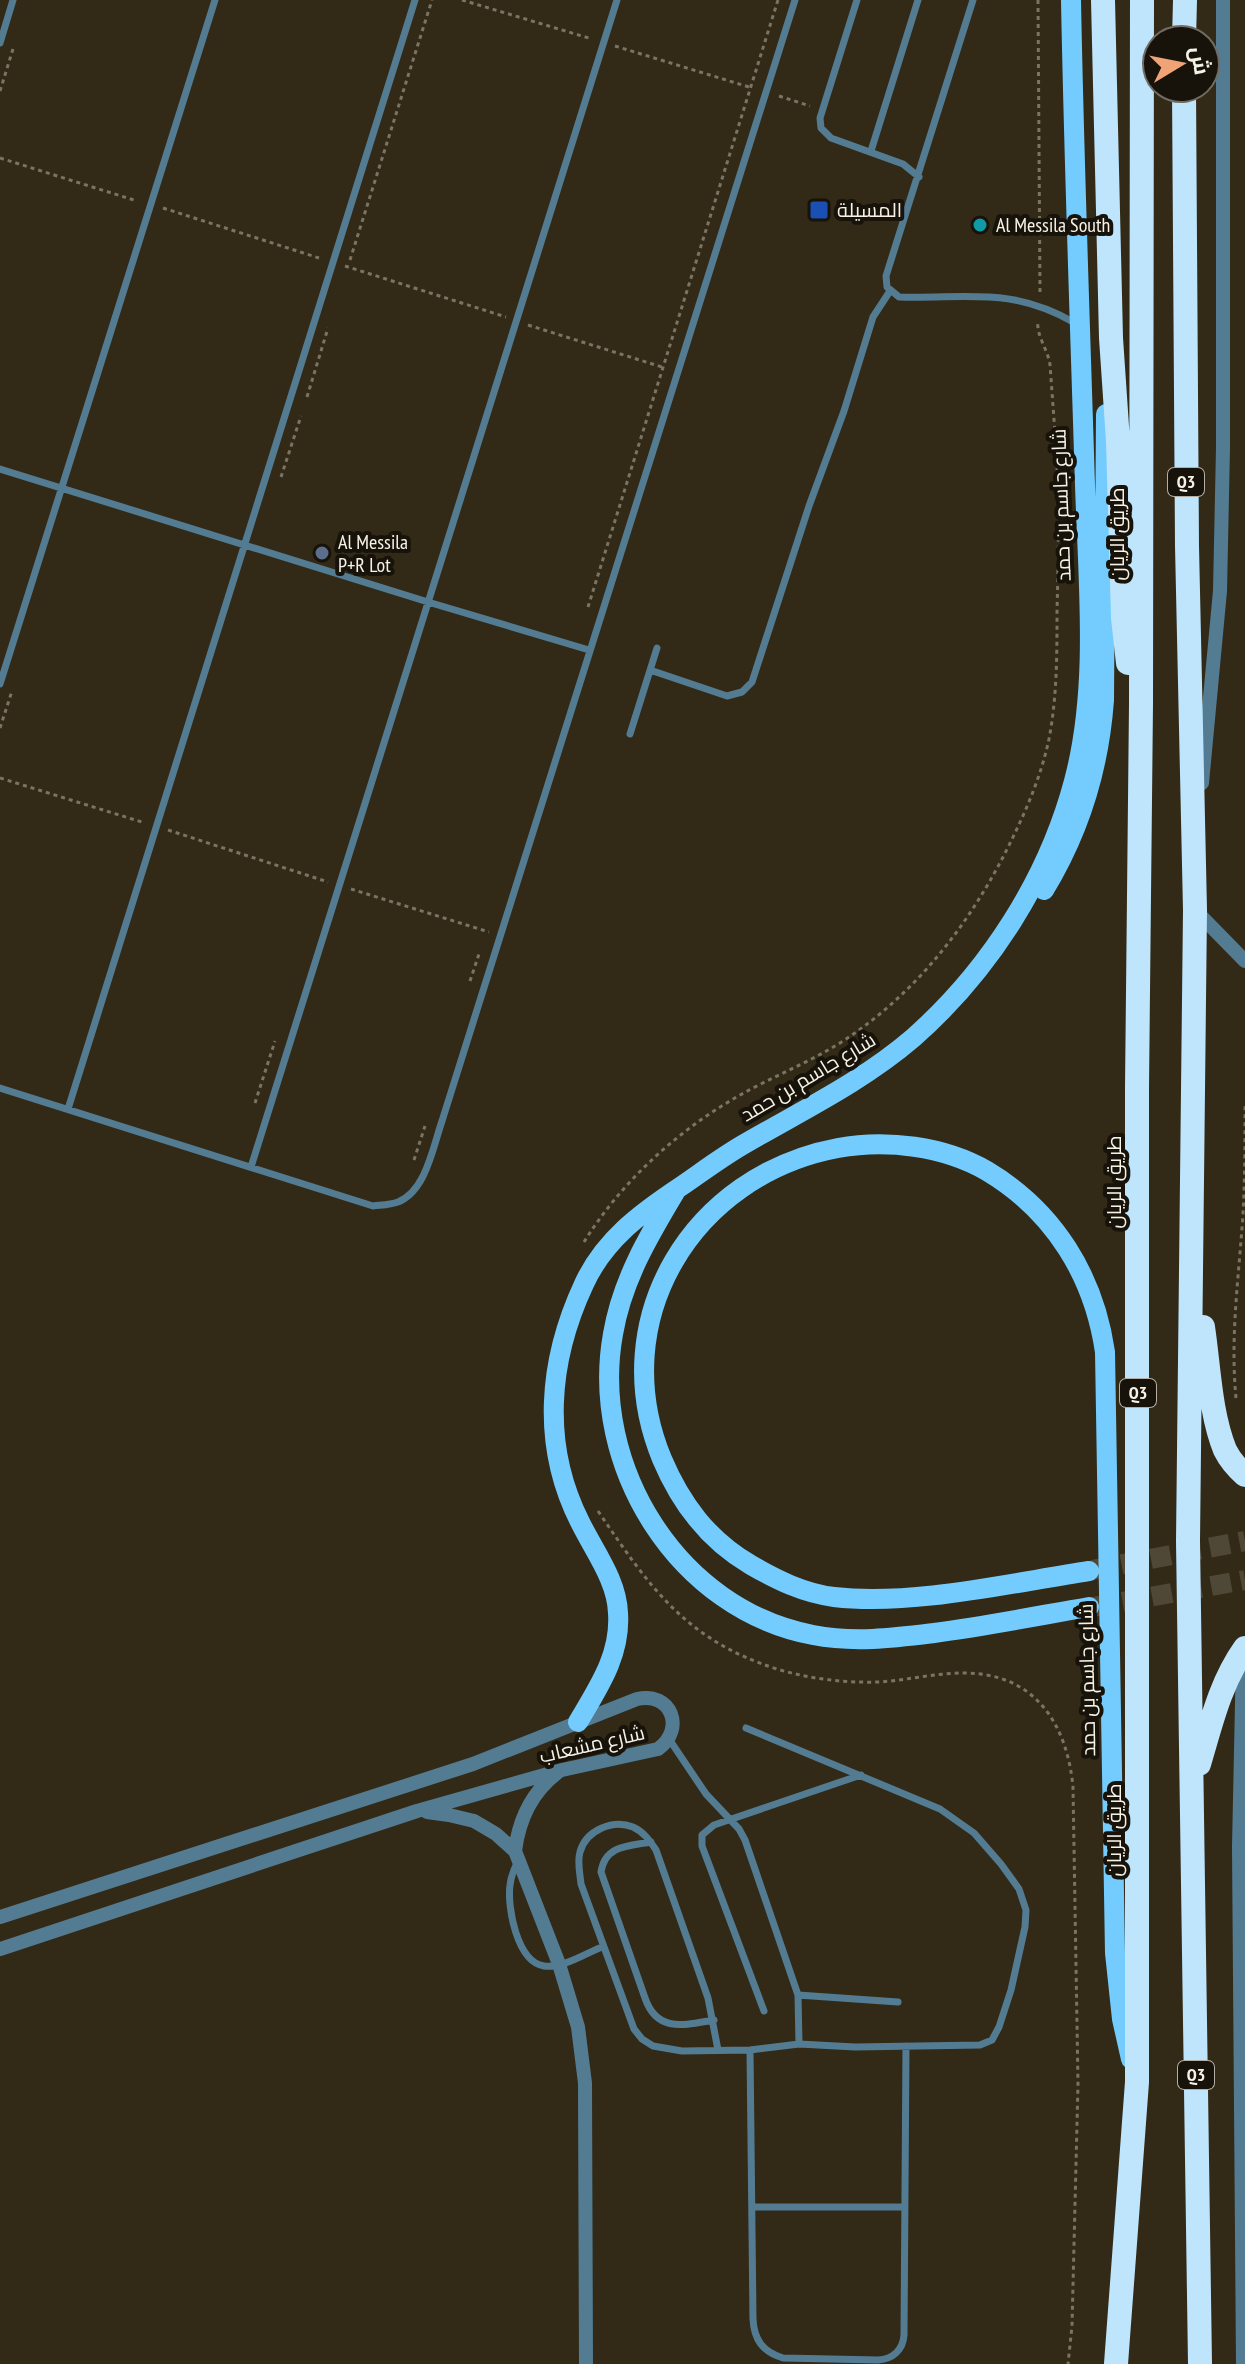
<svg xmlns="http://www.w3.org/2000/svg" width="1245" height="2364" viewBox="0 0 1245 2364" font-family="'PT Sans Narrow',Cairo,sans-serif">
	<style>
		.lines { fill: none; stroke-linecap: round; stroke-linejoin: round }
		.primary-tunnel { stroke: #504836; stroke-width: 20; stroke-dasharray: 20 10; stroke-linecap: butt }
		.path { stroke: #7b7463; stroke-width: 3; stroke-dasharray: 4 4; stroke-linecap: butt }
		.lane { stroke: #537c93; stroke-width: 7 }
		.street { stroke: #537c93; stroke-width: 14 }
		.primary { stroke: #73ccfd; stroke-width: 20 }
		.highway { stroke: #bee5fc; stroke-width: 24 }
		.transit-dot { fill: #1a4fb4; stroke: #17130b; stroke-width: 3 }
		.culture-dot { fill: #0f9aa8; stroke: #17130b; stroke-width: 3 }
		.service-dot { fill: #5c6f8a; stroke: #17130b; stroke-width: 3 }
		.labels { text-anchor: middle; stroke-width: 8; stroke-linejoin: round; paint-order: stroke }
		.shield { fill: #17130b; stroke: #b4afa4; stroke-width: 2 }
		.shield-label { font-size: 18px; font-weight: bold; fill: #f7f2e6 }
		.poi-label { font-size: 20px; fill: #f7f2e6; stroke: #17130b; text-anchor: start }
		.street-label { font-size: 20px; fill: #f7f2e6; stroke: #17130b }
	</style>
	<rect width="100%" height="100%" fill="#322a17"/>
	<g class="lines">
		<path class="primary-tunnel" d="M1092,1570L1245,1541
			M1093,1607L1245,1580"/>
		<path class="path" d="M462,0L592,39
			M1038,0L1040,293
			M615,46L749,87
			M0,91L13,49
			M779,96L810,106
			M0,158L137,201
			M163,208L319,258
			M350,260L432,0
			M345,266L506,317
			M528,325L662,367
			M307,397L328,328
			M281,477L301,416
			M588,607L778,0
			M0,728L12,691
			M0,778L145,823
			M168,830L328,882
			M351,889L489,932
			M470,981L479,954
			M255,1103L275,1041
			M414,1160L425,1126
			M584,1242C625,1176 688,1121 757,1086C786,1071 815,1059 843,1041C920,991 975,917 1014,835C1029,804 1042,772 1049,739C1057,697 1057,655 1057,612C1058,570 1059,527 1058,485C1056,445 1053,405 1050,365C1048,349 1036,336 1038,321
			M1236,1398C1230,1336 1239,1276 1243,1214C1245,1178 1245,1140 1245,1104
			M598,1511C649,1586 685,1640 777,1669C810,1679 844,1683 879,1682C908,1680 936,1673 964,1673C1034,1673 1067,1723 1073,1787L1078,2084L1072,2326L1068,2364"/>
		<path class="lane" d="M857,0L820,118L821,128L831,138L903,164L919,177
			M973,0L886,276L887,287L899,297C967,299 1011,286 1075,323
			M0,43L13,0
			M871,151L918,0
			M0,469L428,602L589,650
			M650,670L727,696L742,692L752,682L809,506L844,411L873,317L890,291
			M0,684L215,0
			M630,734L657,648
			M0,1088L373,1206C381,1205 390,1205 398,1202C426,1191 433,1147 442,1121L795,0
			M68,1109L415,0
			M251,1167L617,0
			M669,1739L706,1794L739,1829L745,1840L798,1995L799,2044
			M651,1842C629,1846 605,1845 601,1872L645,1998C657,2033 684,2025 714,2020
			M518,1861C514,1869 511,1876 510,1885C507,1907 517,1962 544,1966C562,1969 586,1953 602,1947
			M798,1995L898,2002
			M764,2011L702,1846V1835L714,1825L861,1775
			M718,2050L708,1998L656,1850C650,1841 644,1832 633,1827C613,1819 586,1830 580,1852C577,1862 580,1874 581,1884L634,2029L642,2039L653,2046L682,2051L750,2050L799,2044L855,2047L980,2045L992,2040L999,2027L1011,1990L1025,1927L1026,1910L1019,1889L1001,1864L974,1833L940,1809L746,1728
			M750,2050L753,2319C754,2340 763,2352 783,2358L878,2360C893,2359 903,2350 904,2335L906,2046
			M752,2207H904"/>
		<path class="street" d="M1202,783L1220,591L1223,448V0
			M1195,910L1245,961
			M427,1812L449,1815L474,1821L496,1834L515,1851L559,1964L578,2027L585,2083L586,2364
			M515,1851C519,1819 531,1793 557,1773
			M0,1917L473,1764L637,1699C671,1691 686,1729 658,1749L562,1770L417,1811L0,1949
			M1243,2364L1239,1847L1243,1656"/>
		<path class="primary" d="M1044,890C1080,831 1099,769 1104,700L1106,414
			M675,1192C648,1237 622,1281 613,1334C589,1467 679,1610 813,1635C854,1643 893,1638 934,1633C986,1626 1037,1616 1089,1607
			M1089,1571C1010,1583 913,1606 834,1597C803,1593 777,1580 751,1565C708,1540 681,1504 662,1459C604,1319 693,1175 838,1148C886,1139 944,1146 987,1171C1054,1211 1094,1276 1105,1352L1115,1953L1122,2019L1131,2059
			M578,1722C598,1688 621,1655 618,1613C617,1580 594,1551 580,1522C541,1445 548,1361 584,1284C604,1240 641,1213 680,1187C702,1172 723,1156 746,1143C803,1110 863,1081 913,1038C989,971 1048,879 1074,781C1099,688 1088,581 1085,485C1080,323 1074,162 1071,0"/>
		<path class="highway" d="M1103,0L1111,338L1118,441L1123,618L1128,663
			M1184,40L1185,0
			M1184,88L1187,546L1195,910L1188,1541L1200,2364
			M1203,1327C1209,1367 1210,1413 1225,1450C1230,1460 1237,1468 1245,1475
			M1199,1764C1211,1724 1220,1683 1245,1648
			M1116,2364L1137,2082V1088L1141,704L1142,0"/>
	</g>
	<rect class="transit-dot" x="809" y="200" width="20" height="20" rx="4"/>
	<circle class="culture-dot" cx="980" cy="225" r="8"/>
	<circle class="service-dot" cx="322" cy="553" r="8"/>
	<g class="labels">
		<g class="shield">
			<rect x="1168" y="468" width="36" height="28" rx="6"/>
			<rect x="1120" y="1379" width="36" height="28" rx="6"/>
			<rect x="1178" y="2061" width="36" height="28" rx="6"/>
		</g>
		<g class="shield-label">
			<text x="1186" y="488">Q3</text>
			<text x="1138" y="1399">Q3</text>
			<text x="1196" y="2081">Q3</text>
		</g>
		<g class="poi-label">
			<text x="837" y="217">المسيلة</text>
			<text x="996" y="232">Al Messila South</text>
			<text x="338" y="549">Al Messila<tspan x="338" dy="23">P+R Lot</tspan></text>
		</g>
		<g class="street-label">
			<text transform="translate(1061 505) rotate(-92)" y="7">شارع جاسم بن حمد</text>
			<text transform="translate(1117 534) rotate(-90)" y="7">طريق الريان</text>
			<text transform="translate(808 1077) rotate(-31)" y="7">شارع جاسم بن حمد</text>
			<text transform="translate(1114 1182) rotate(-90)" y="7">طريق الريان</text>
			<text transform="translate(1087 1680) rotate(-91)" y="7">شارع جاسم بن حمد</text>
			<text transform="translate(592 1744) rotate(-13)" y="7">شارع مشعاب</text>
			<text transform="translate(1114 1830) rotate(-90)" y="7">طريق الريان</text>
		</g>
	</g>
	<g transform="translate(1181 64) rotate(80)"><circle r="38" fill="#17130b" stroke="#716c63" stroke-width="2"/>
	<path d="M0-6L14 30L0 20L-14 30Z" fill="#efa377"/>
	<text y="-12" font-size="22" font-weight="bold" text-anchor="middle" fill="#f7f2e6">ش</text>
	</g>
</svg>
